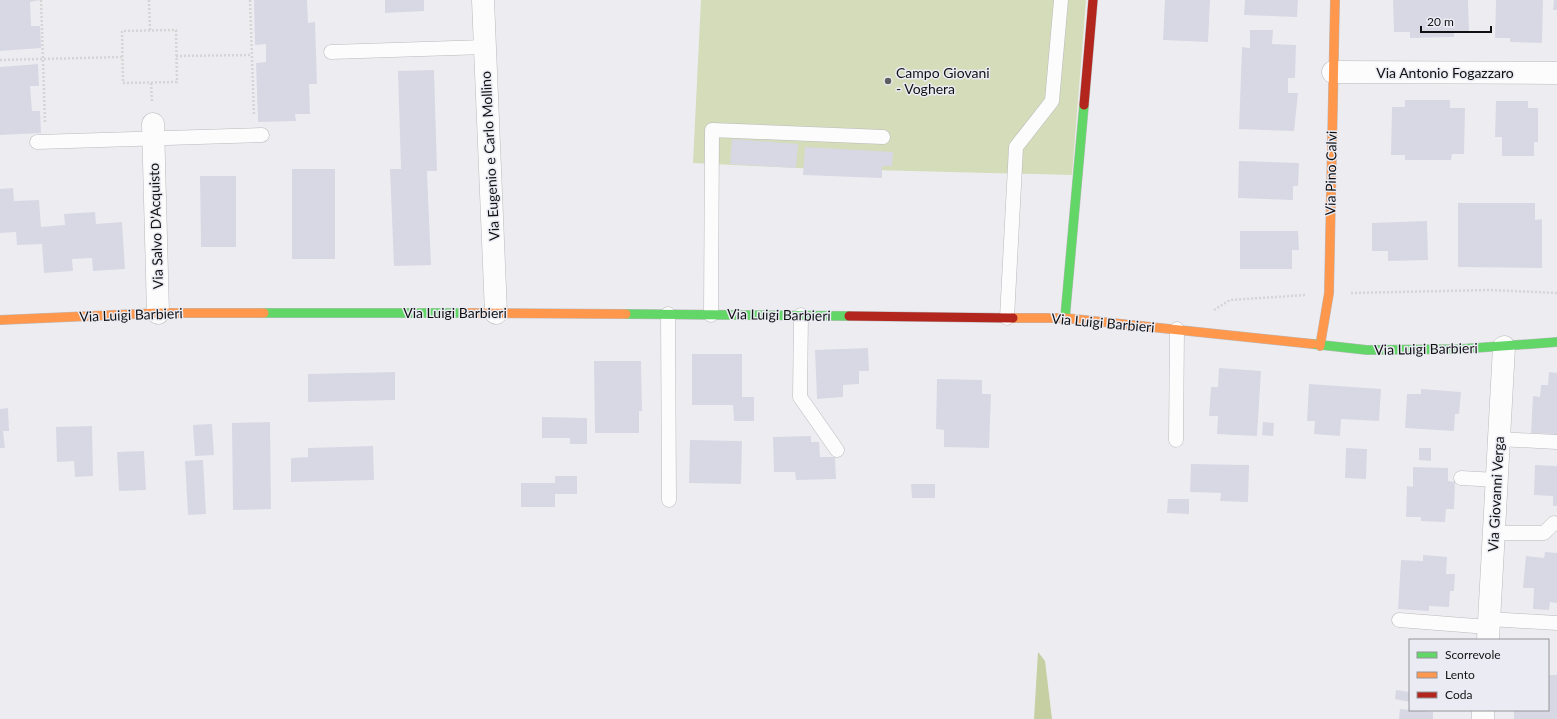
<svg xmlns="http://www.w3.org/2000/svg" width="1557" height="719" viewBox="0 0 1557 719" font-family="Lato,sans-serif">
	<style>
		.green { fill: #d4dcb9 }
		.forest { fill: #c5cfa1 }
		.building { fill: #d7d8e4 }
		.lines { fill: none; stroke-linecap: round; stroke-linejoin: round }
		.lane-casing { stroke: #bababd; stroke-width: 15 }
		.street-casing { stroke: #bababd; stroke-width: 23 }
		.fast-casing { stroke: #bababd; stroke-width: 10 }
		.slow-casing { stroke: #bababd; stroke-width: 10 }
		.jam-casing { stroke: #bababd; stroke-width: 10 }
		.path { stroke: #d5d5d6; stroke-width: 2.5; stroke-dasharray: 2 2; stroke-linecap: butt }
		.lane { stroke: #fcfcfd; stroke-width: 14 }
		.street { stroke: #fcfcfd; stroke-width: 22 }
		.fast { stroke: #63d668; stroke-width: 9 }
		.slow { stroke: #ff974d; stroke-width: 9 }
		.jam { stroke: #b3261e; stroke-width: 9 }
		.poi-dot { fill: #5e5e61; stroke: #ebecf3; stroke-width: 1.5 }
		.labels { text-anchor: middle; stroke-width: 3; stroke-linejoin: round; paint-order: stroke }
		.poi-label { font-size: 14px; fill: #111114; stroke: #ebecf3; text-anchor: start }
		.street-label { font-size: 14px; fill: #111114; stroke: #ebecf3 }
	</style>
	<rect width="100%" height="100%" fill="#ededf1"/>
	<path class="green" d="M701,0H1086L1072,175L796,168L693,163Z"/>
	<path class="forest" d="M1038,652L1045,661L1052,719H1034Z"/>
	<path class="building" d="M0,0H40L30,2L31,26H40L41,48L0,51Z
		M254,0H307L308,23L315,22L317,84H309L310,114H295L296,121L258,122L256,63L266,62V44L255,45Z
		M385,0H424V11L385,13Z
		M1165,0H1210L1208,42L1163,40Z
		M1245,0H1298L1297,17L1244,15Z
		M1393,0H1468L1469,32H1454V37L1410,38V32H1394Z
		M1496,0H1543L1542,43L1510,42V38H1495Z
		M1554,0H1557V10H1553Z
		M1250,30H1273L1272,44L1296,45L1295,78H1288V93H1298L1294,131L1239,129L1242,47L1250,48Z
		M38,64L39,86H30L32,111H40L41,133L0,135V67Z
		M434,70L437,171H427L431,265L394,266L390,169H401L398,71Z
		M1405,100H1450V108H1465L1464,154H1452L1451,160H1405V155H1391L1392,107H1405Z
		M1496,101H1528V108H1538V142H1534V156H1502V137H1495Z
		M732,139L798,144L796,168L730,164Z
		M805,147L893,152L892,166H882V178L803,175Z
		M1239,161L1299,163L1298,186H1293V200L1238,198Z
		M292,169H335V259H292Z
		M200,176H236V247H201Z
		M13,188L14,201L39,200L41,227L65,225L64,214L95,212L96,224L122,222L125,269L93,271L92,258L72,259L73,271L44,273L42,244L17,245L16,232L0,233V189Z
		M1458,203H1535V220L1542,219V268L1458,267Z
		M1427,221L1428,260L1388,261V251H1372V223Z
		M1240,231H1298L1299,250H1292V269H1240Z
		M868,348L869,371H859V384L843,385V397L817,399L815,350Z
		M692,354H742V397H754V421H734L733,405H692Z
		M594,361H641L642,411H639V433H595Z
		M1219,368L1261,371L1257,436L1217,434L1218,416H1209L1211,387H1218Z
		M395,372V400L308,402V374Z
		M1549,372L1557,373V438H1555V434L1531,433L1533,396L1540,397L1541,385H1548Z
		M937,379L982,380V394H991L989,448L944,447V430L936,429Z
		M1309,384L1381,389L1379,421L1341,419L1340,436L1314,434L1315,421H1307Z
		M1421,389L1461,392L1459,414H1455L1454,431L1405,428L1407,394H1421Z
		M8,408L9,431H3L5,448H0V409Z
		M542,417L587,418V444H570V438H542Z
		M270,422L271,509L233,510L232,423Z
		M1263,422L1274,423L1273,436L1262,435Z
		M212,424L214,455L195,456L193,425Z
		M92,426L93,476L75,477L74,461L57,462L56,427Z
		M811,436V442H819L820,457H835L836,479L796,480L795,472H774L773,437Z
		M690,440L742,441L741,484L689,483Z
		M373,446L374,480L291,482V458L308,457V448Z
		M1346,448L1367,449L1366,479L1345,478Z
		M1419,448H1431V461L1419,460Z
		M144,451L146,490L119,491L117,452Z
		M203,460L206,514L188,515L185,461Z
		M1191,464L1249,465L1248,502L1220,501L1221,493L1190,492Z
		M1535,465L1557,466V506H1553V496L1534,495Z
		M1413,467L1448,468V481L1455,482L1454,509H1446L1445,522L1421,521V517H1406L1407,486L1413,487Z
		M555,476H577V494H555V507H521V483H555Z
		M911,484H935V498H912Z
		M1168,499H1189V514L1167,513Z
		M1545,552L1557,553V603L1550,602L1549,610L1533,609L1534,588H1523L1526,556L1544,558Z
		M1423,555L1447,557L1446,574H1455L1454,591H1450L1449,607L1429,606V611L1398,609L1401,560L1423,561Z
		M1548,675H1557V719H1514V710H1548Z
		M1396,690L1410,692V702L1395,699Z
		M1400,709L1433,712V719H1399Z"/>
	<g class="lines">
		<defs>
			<path id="lane" d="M331,52L485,47
				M37,142L262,135
				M668,314L669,500
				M711,315L712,130L883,137
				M801,315L800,397L837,450
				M1007,318L1016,147L1052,101L1061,0
				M1499,439L1557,442
				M1176,440L1177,329
				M1461,478L1497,480
				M1494,533H1544L1554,523
				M1489,619L1557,623
				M1399,620L1488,627"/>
			<path id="street" d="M483,0L496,313
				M1333,72L1557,73
				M153,124L158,313
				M1488,640L1504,347
				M1483,719V710"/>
			<path id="fast" d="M264,313H466
				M626,314L849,316
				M1065,318L1084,105
				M1313,344L1367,350L1461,349L1557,342"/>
			<path id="slow" d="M466,313L626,314
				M1013,318H1065L1313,344
				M0,320L158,313H264
				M1320,346L1329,293L1335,0"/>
			<path id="jam" d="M1084,105L1093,0
				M849,316L1013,318"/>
		</defs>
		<use href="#lane" class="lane-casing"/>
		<use href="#street" class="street-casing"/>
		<use href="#fast" class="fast-casing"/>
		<use href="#slow" class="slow-casing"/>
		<use href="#jam" class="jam-casing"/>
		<path class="path" d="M41,0L45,123
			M149,0L150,30
			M250,0L254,116
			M176,30L177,82L123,83L122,31Z
			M176,56L252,55
			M0,60L122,57
			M151,83L152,102
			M1351,293L1490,290L1557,293
			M1214,310L1230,300L1306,295"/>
		<use href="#lane" class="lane"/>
		<use href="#street" class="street"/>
		<use href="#fast" class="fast"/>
		<use href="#slow" class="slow"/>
		<use href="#jam" class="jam"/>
	</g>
	<circle class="poi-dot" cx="888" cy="81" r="4"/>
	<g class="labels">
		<g class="poi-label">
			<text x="896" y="78">Campo Giovani<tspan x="896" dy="16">- Voghera</tspan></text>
		</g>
		<g class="street-label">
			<text x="1445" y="78">Via Antonio Fogazzaro</text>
			<text transform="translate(490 156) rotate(-93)" y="5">Via Eugenio e Carlo Mollino</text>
			<text transform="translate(1331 173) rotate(-89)" y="5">Via Pino Calvi</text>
			<text transform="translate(156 226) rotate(-92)" y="5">Via Salvo D'Acquisto</text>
			<text x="455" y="318">Via Luigi Barbieri</text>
			<text transform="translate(131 315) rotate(-2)" y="5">Via Luigi Barbieri</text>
			<text transform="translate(779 315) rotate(1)" y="5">Via Luigi Barbieri</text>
			<text transform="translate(1103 323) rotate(5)" y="5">Via Luigi Barbieri</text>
			<text transform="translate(1426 349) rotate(-1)" y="5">Via Luigi Barbieri</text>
			<text transform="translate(1496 494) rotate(-87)" y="5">Via Giovanni Verga</text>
		</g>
	</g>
	<rect x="1409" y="639" width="140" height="72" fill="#ebecf3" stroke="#94949a"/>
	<rect x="1417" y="652" width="20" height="6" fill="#63d668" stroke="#94949a"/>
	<text x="1445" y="659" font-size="12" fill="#111114">Scorrevole</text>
	<rect x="1417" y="672" width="20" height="6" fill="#ff974d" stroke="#94949a"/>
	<text x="1445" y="679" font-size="12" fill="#111114">Lento</text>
	<rect x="1417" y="692" width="20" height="6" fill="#b3261e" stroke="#94949a"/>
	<text x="1445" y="699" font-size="12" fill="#111114">Coda</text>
	<path d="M1421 26v6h70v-6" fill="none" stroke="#111114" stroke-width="2"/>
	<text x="1427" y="26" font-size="12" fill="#111114" stroke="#ebecf3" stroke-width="3" paint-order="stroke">20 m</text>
</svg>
